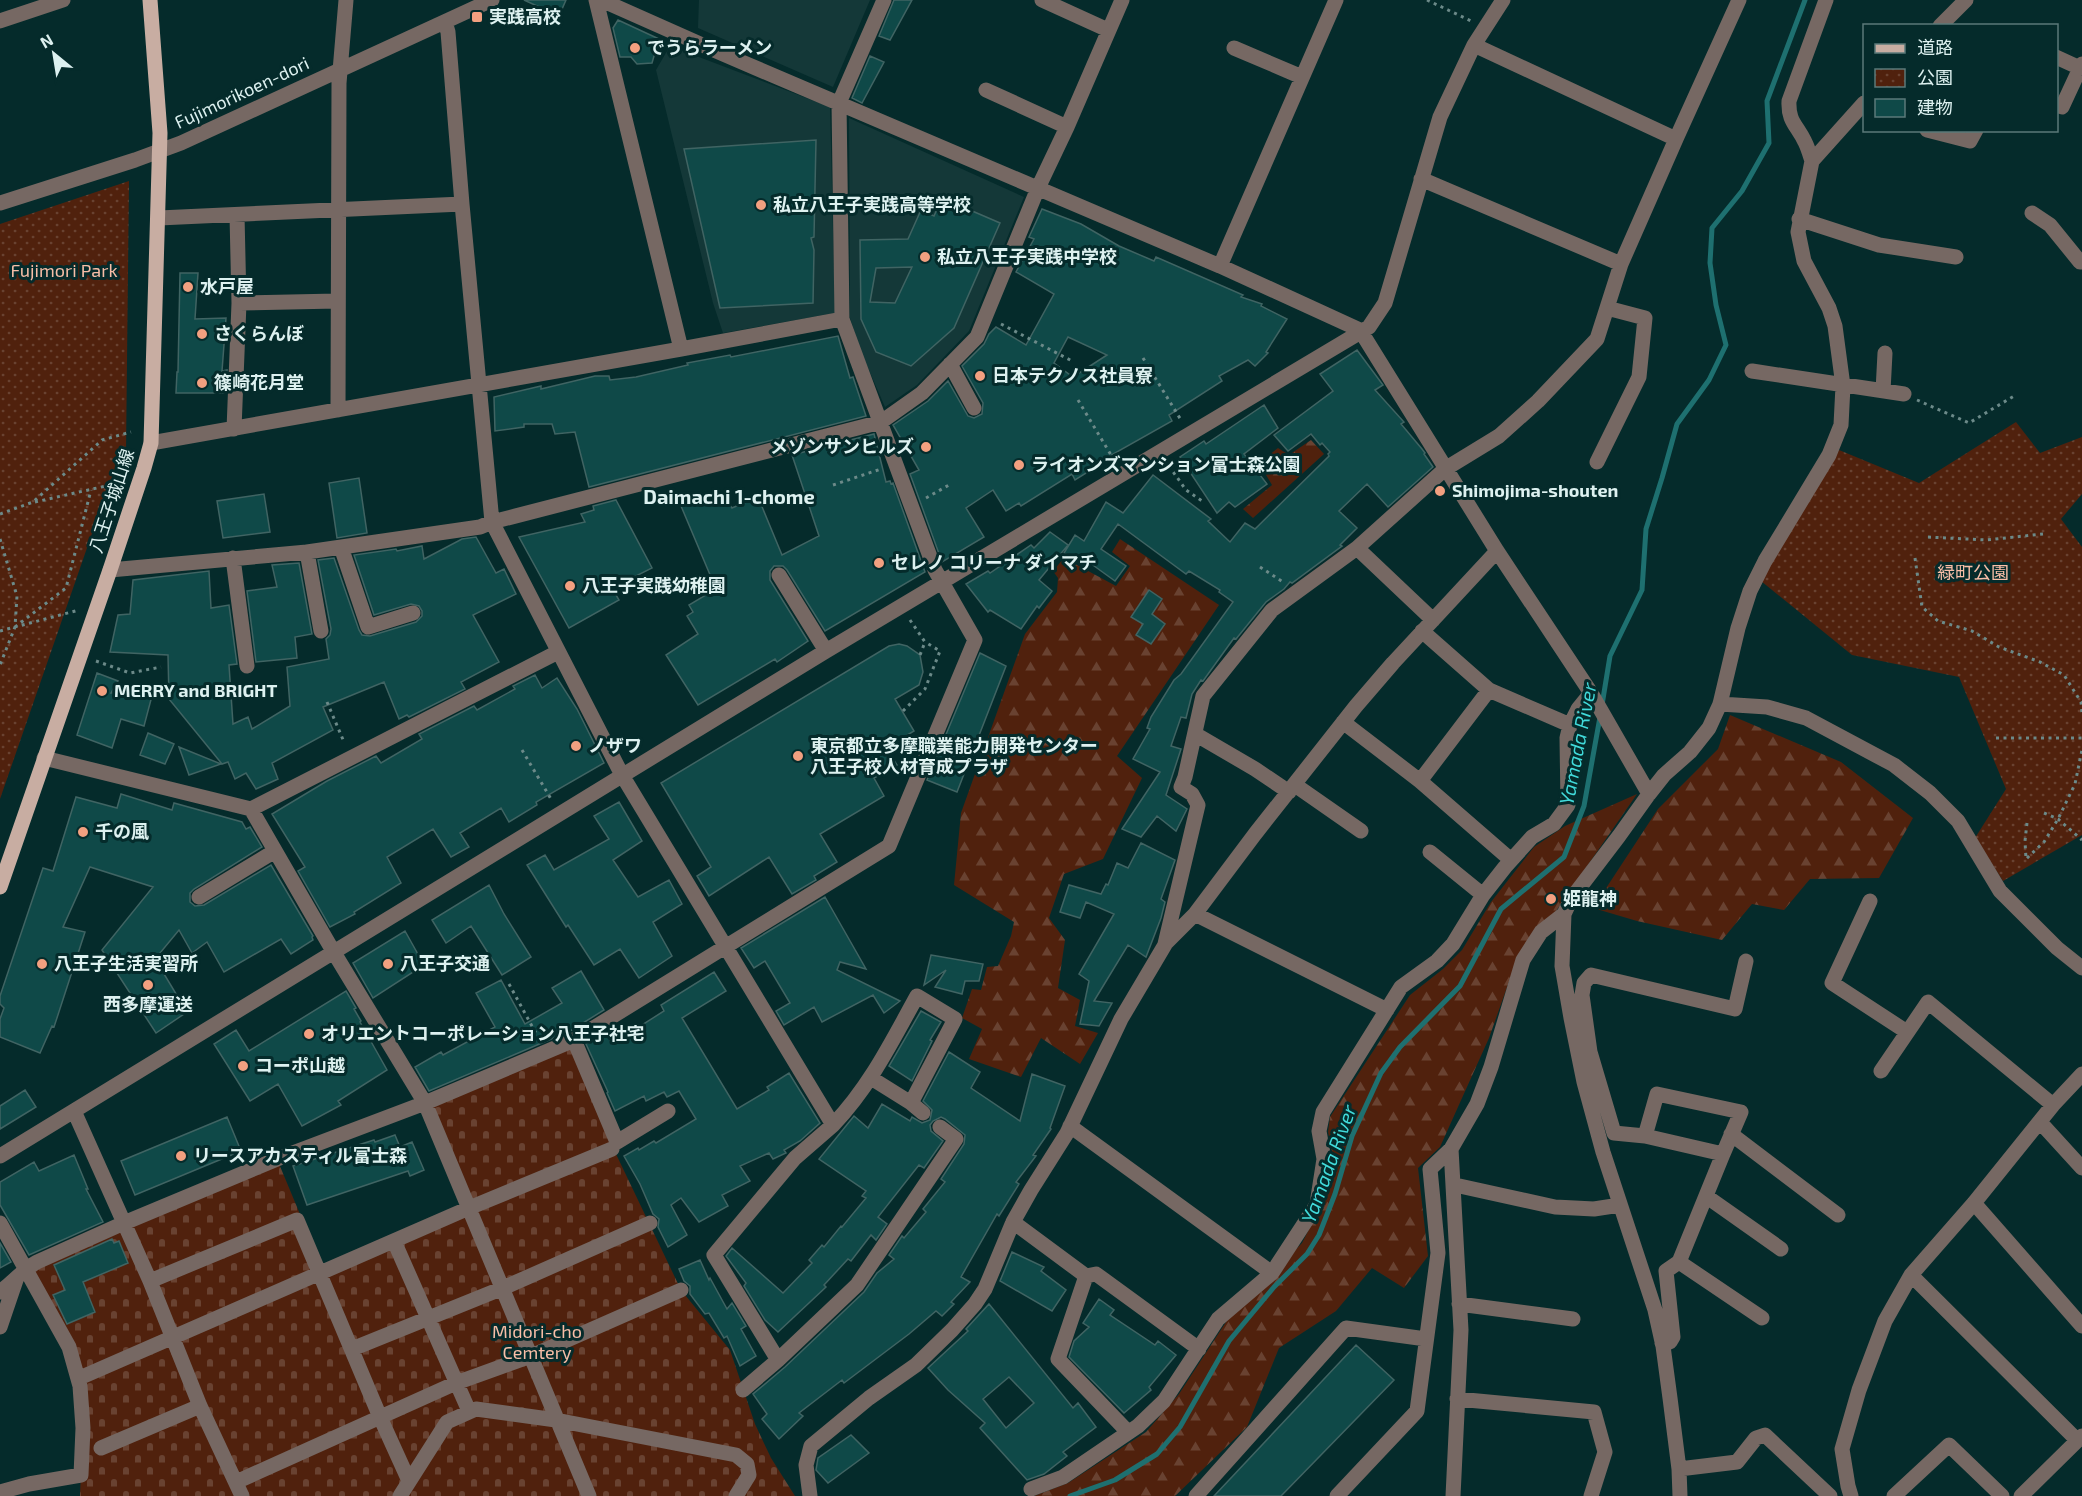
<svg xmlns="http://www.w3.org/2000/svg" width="2082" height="1496" viewBox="0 0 2082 1496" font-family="'Exo 2','Noto Sans JP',sans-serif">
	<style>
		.built { fill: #143838 }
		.forest { fill: url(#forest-firs) }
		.cemetery { fill: url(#cemetery-stones) }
		.park { fill: url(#park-dots) }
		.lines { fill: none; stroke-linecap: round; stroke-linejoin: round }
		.stream { stroke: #1e7070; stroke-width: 5 }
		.building { fill: #0f4948; stroke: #406463; stroke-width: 1.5; fill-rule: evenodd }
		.path { stroke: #6c8a89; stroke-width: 3; stroke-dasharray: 3 4.5; stroke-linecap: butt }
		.minor { stroke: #766863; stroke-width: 15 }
		.major { stroke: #c8ada2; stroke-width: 15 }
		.poi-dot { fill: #f2a080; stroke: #052b2b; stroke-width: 2 }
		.labels { text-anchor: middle; stroke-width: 6; stroke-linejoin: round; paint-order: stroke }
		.poi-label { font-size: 18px; font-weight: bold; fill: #ddf1f0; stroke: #052b2b; text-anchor: start }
		.street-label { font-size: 18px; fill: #ddf1f0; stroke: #052b2b }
		.park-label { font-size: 18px; fill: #f8bea7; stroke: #052b2b }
		.neighbourhood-label { font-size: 20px; font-weight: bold; fill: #ddf1f0; stroke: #052b2b }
		.water-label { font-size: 20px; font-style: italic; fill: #41dada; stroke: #052b2b }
	</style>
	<defs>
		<pattern id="forest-firs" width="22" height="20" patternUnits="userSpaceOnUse" patternTransform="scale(1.5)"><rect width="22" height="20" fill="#50210d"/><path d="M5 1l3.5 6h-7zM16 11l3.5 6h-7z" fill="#694231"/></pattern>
		<pattern id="cemetery-stones" width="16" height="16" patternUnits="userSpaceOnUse" patternTransform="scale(1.5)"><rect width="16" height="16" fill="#50210d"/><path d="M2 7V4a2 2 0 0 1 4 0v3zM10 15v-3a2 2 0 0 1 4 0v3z" fill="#694231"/></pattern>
		<pattern id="park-dots" width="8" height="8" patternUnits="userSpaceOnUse" patternTransform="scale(1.5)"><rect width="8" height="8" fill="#50210d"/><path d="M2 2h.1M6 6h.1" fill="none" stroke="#694231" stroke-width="1.8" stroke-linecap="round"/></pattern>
	</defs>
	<rect width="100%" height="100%" fill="#052b2b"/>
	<path class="built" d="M699,0H870L833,87L698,28Z
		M670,46L830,107L835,313L723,333L713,303L656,70Z
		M849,118L1024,197L969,331L917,385L885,407L861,352L850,318Z"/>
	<path class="forest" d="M1311,440L1324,454L1253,518L1243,509L1272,485L1259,463L1278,448L1289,455Z
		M1120,539L1219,605L1117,756L1142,778L1103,859L1064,874L1049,918L1065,940L1058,988L1080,1000L1075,1026L1098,1033L1080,1064L1041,1038L1021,1077L969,1059L982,1029L962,1018L972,989L981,990L987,967L998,966L1011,936L1014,922L954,885L961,813L1025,634L1057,592L1058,578L1053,571L1064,558L1116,586L1130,566L1112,552Z
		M1730,715L1841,762L1913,818L1879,878L1810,879L1784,910L1752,904L1722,940L1637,921L1593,908L1658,809L1718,749Z
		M1637,794L1511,976L1489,1038L1440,1147L1418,1168L1428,1256L1404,1288L1372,1268L1336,1311L1279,1348L1247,1427L1175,1496H1034L1068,1483L1146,1432L1179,1394L1228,1319L1302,1243L1324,1200L1334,1161L1328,1132L1330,1117L1410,995L1443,969L1462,950L1491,902L1534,847L1565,826Z"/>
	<path class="cemetery" d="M574,1040L616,1154L681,1290L730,1350L755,1424L771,1458L795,1496H80L83,1418L80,1386L30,1280L37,1262L277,1159L322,1267L464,1208L425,1103Z"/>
	<path class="park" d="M129,181L126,451L105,496L0,799V224Z
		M2016,422L2040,453L2082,437V494L2061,519L2082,547V835L2003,881L1975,838L2006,789L1959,677L1852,655L1761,581L1839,450L1919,483Z"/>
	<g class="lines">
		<path class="stream" d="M1602,705L1610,656L1642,590L1646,529L1662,478L1677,424L1709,380L1726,345L1716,305L1710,263L1712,228L1742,191L1769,143L1767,101L1805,0
			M1070,1496L1115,1480L1157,1454L1180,1427L1229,1341L1274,1287L1307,1254L1319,1235L1335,1194L1352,1136L1381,1073L1400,1047L1460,986L1501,909L1564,857L1584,806L1600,717"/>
	</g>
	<path class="building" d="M524,0H566L559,16Z
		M894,0H912L890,40L879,36Z
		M618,20L659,39L652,63L637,64L631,57H620L613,28Z
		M870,56L884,62L862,103L852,98Z
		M816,140L814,237L811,238L814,250L813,303L720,308L684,149Z
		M942,198L1000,223L954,328L911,366L876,352L861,319L860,240L908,239L921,210L934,216ZM912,267L895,303L870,302L876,268Z
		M1042,209L1081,224L1119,246L1154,261L1156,257L1243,295L1241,297L1262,304L1261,306L1287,319L1266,352L1268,353L1255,366L1248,360L1219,376L1222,381L1169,415L1172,421L1106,458L1107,460L1075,480L1072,474L1021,506L1019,503L1006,511L993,490L966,508L984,537L942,562L910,474L919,470L893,425L928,401L948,381L968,416L974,418L982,414L983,403L962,366L984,344L989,334L996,327L1026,345L1054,294L1016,272L1034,239L1029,237ZM1068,337L1107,355L1073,377L1054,363Z
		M180,273H198L195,319L226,318L222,371L227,370L226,393H176L177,372H178Z
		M838,336L850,378L853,377L866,416L589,487L575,432L555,434L552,424H524V427L495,431L494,397L541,386V389L595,376H609L610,380L636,377L688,365L687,363L730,355L731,357Z
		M1357,350L1383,385L1375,390L1404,422L1401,424L1422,449L1425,453L1424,454L1433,467L1388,507L1367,484L1339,511L1357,528L1340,545L1342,546L1292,583L1290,582L1284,589L1266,602L1236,639L1234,638L1203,681L1201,680L1192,694L1186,718L1181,717L1171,746L1181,749L1166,795L1187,809L1176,831L1157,816L1141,837L1122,829L1160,772L1133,759L1150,729L1147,728L1151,717L1174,680L1181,674L1233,602L1219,592L1220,590L1189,571L1186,574L1118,524L1101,549L1126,566L1115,581L1090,563L1088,567L1064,553L1075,535L1084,541L1106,502L1123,513L1153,475L1211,519L1208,521L1230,542L1245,523L1255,529L1329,456L1328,454L1330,452L1322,443L1320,445L1311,434L1288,451L1274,435L1333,391L1320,374Z
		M1264,405L1278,428L1244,454L1267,484L1235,507L1229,502L1217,513L1180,457L1204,441L1206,444Z
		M874,434L886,482L890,481L891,484L893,483L925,572L825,631L787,570L783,566H774L770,571V580L808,641L777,662L775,659L698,705L666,655L698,634L687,616L693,612L689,605L716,589L681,506L716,492L721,503L728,500L732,508L758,497L782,555L819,536L792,455Z
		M359,478L367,533L337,538L329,483Z
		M264,494L270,532L223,538L217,501Z
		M616,500L652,568L612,588L619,600L569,628L519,537L585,522L581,514L594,510L593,506Z
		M1050,532L1068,545L1039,580L1052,591L1039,608L1037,606L1021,629L990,610L988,612L966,584L988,571L990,573L1031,545L1034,548Z
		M476,537L496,573L504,569L516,594L473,615L499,662L461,682L465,689L409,717L407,715L399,719L384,682L323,707L333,730L272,763L278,779L256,789L246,773L235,779L228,762L222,764L169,699L168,655L110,652L118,615L130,614L133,580L209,571L211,608L229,605L237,664L229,665L233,724L248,717L252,729L290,706L287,667L329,659L326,639L330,635L331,629L318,560L334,558L359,630L362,635L370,636L416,622L422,616V611L419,606L411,604L374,615L354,555L396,549L397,551L422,546L424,559L462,539Z
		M299,563L312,634L295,637L297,658L256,662L247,591L277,587L272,565Z
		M1149,590L1162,599L1152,614L1165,624L1151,644L1136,635L1143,624L1131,617Z
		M899,644L907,646L920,655L923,672L919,685L895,699L914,731L886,748L897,765L874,778L884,796L820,834L837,862L814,876L816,880L792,894L769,857L709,896L697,876L711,867L661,783L889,646Z
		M980,653L1006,666L957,792L927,780Z
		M97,673L118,681L111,693L153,692L144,726L121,719L112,748L77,735Z
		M535,675L542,688L557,678L577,709L604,763L536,802L537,805L509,822L501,808L460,833L469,847L451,857L433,829L387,857L401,883L354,912L355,914L330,927L298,871L305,867L272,814L327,781L376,756L381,763L422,739L419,734L474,706L477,710L515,689L513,686Z
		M148,733L174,744L165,764L140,755Z
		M179,747L221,764L189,775Z
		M121,794L172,810L174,803L242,822L246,829L250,827L262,847L194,889L190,893V902L195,906L204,905L271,865L313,936L312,937L313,940L291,954L281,939L224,972L207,942L192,953L179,930L155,959L187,1012L156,1033L102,950L153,887L90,867L63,927L85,932L54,1027L52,1026L40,1053L0,1037V1019L4,1008L0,1004V996L43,868L53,871L76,797L117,808Z
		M619,802L642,841L613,860L638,897L669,880L682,904L653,922L672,956L639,978L620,949L594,965L568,925L566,927L527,865L545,855L554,870L609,839L594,816Z
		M1141,843L1175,860L1161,899L1165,902L1161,918L1146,957L1128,945L1094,1001L1112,1003L1099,1026L1080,1024L1089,981L1079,974L1114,914L1086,902L1080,918L1060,912L1069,885L1101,894L1106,884L1108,885L1117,863L1128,868Z
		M489,885L504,914L531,957L502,975L471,926L446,943L432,920Z
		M825,897L866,969L840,962L837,970L900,1001L884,1013L873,995L822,1022L814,1007L784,1025L776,1011L790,1003L765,961L754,968L741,948Z
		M405,931L424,965L373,998L353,963Z
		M931,955L983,964L979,981H965L962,994L935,987L946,970L924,985Z
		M581,971L604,1010L570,1031L429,1091L415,1067L441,1052L443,1055L495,1027L476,993L501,980L525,1024L562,1003L552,988Z
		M714,972L726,991L682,1018L737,1109L769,1090L767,1087L789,1073L820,1123L800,1141L784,1150L786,1153L773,1159L769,1153L740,1166L750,1181L722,1195L728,1206L699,1222L681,1198L671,1205L687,1235L668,1247L658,1227L659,1219L653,1214L640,1184L624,1156L638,1148L639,1150L654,1141L656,1143L696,1119L679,1091L667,1097L664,1092L646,1101L644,1096L615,1111L607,1093L608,1092L586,1044L606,1032L612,1044L664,1011L661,1005Z
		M346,991L356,1008L354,1009L361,1021L360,1022L387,1070L338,1101L341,1105L302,1126L278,1084L250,1101L214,1044L236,1030L249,1051Z
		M921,1011L941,1022L930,1040L932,1041L912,1081L889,1066Z
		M949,1052L980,1072L971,1088L1020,1121L1032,1074L1065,1086L1050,1128L1051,1129L1033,1155L1036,1156L1016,1182L1019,1184L999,1216L997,1214L961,1277L970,1282L951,1302L954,1304L942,1316L936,1311L909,1334L844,1383L842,1380L799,1413L803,1416L779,1439L762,1419L767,1414L753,1394L785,1367L864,1292L877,1273L894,1259L889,1255L902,1236L904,1238L926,1212L923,1209L945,1182L941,1179L964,1144L965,1135L945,1119L941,1117L933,1121L930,1125L931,1131L943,1141L924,1168L919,1165L878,1217L887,1224L876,1240L871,1235L851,1261L848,1259L824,1285L826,1287L778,1332L765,1320L744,1286L746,1283L726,1256L732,1248L783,1293L812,1263L809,1260L822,1245L824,1247L841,1226L842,1227L866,1198L862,1196L866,1191L819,1159L854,1116L868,1128L882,1104L910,1121L912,1117L922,1123L930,1120L932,1110L923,1101Z
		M25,1090L36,1107L0,1129V1106Z
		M227,1117L241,1151L135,1195L121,1161Z
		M395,1135L400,1147L412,1142L424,1170L410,1176L408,1171L307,1205L293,1166L374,1140L375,1142Z
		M74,1155L88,1189H86L103,1222L29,1255L0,1205V1182L34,1162L39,1171Z
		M112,1239L114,1243L119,1241L128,1263L83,1282L95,1312L67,1324L53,1295L65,1290L54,1265Z
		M0,1243L11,1262L0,1268Z
		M1012,1252L1044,1267L1041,1271L1066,1290L1052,1311L1000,1281Z
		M700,1260L709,1280L710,1278L727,1309L732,1303L746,1326L741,1329L756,1356L740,1366L727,1336L724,1338L709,1313L705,1314L690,1294V1286L684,1281L679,1269Z
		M1099,1299L1114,1310L1110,1315L1155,1345L1158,1341L1176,1355L1149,1387L1151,1390L1124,1413L1069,1357L1074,1341L1089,1327L1083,1323Z
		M989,1304L1073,1408L1078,1403L1096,1427L1063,1452L1067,1456L1044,1474L1027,1480L980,1428L985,1423L948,1390L928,1368L968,1331L966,1329ZM1009,1377L1034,1403L1006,1428L983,1399Z
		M1356,1345L1394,1380L1281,1496H1214Z
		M851,1435L869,1453L828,1483L816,1470L818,1458Z"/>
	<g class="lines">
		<path class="path" d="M1427,0L1471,21
			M1001,324L1074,362
			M1143,358L1181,420
			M1078,400L1114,460
			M1917,400L1969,423L2014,396
			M1169,466L1186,490L1202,501
			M833,485L881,469
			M926,498L949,485
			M35,502L119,483
			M0,514L33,502L102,440L131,432
			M1928,537L1986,540L2043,534
			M0,539L17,596L15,627L0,665
			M1915,558L1922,607L1938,621L1972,631L1999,647L2040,662L2064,675L2081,702L2082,714
			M1260,567L1283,582
			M910,620L925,642L920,655
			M15,627L66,588L91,490
			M0,631L79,610
			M96,661L130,673L161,667
			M327,702L344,742
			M903,711L925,689L940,651L925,642
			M1996,738H2082
			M522,750L551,799
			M2044,813L2058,819L2082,840
			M2027,823L2025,841L2026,859L2044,842L2058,819L2075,784L2082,750
			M509,984L539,1039"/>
		<path class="minor" d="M596,0L681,349
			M601,0L716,51L1220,266L1360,330L1497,551L1591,693L1649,794
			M1042,0L1108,30
			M0,21L63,0
			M445,22L448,32L462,204L492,522L622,775L833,1125L795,1158L714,1255L778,1360L857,1285L956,1139L940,1127
			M1940,26L1966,0
			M1474,45L1676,139L1739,0
			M1234,48L1302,77
			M2056,57L2080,68
			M986,90L1067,127
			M2056,105L2062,107L2082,64
			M1927,130L1970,141L1976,130
			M1812,161C1810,155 1808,148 1805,142C1797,125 1788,122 1789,101L1826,0
			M1421,179L1621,264
			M0,203L135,160L181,143L492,0
			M2032,213L2050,225L2080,262H2082
			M237,215L239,303L337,301
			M159,218L462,204
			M1799,219L1879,245L1956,257
			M1220,266L1336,0
			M950,364L974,408
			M1752,371L1904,394
			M1883,391L1885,353
			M338,410L339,83L346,0
			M234,429L239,303
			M151,443L681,349L842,319
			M1597,462L1639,377L1645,318L1607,308
			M341,547L368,627L413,613
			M307,552L321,631
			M233,558L247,666
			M110,570L307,552L480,527L492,522L881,422L922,393L977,337L1038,188L1067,127L1122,0
			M779,575L826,651
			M1433,620L1357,548L1445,469L1499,436L1538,401L1597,339L1621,264L1676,139
			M1422,631L1489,690L1570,725
			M1489,690L1420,781L1511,860
			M1720,704L1767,707L1806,718L1894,765L1930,793L1958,821L2000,891L2057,948L2082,968
			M1343,722L1420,781
			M1195,734L1255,769L1289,792
			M44,758L251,809L558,652
			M1295,785L1361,831
			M251,809L333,951L425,1103L589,1496
			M1430,852L1483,895
			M199,897L275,851
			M1870,901L1832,983L1907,1032
			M1195,914L1387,1010
			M1165,944L1198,805L1192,794L1181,787L1185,777L1203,696L1272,610L1357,548
			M574,1040L617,1142L668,1111
			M1590,1052L1614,1133L1645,1136L1723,1154L1741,1112L1657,1094L1645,1136
			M1580,1054L1590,1052L1582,995L1584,983L1591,975L1735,1009L1746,961
			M1881,1071L1928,1002L2053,1105
			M871,1078L911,1103L923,1113
			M74,1111L150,1281L200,1406L242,1496
			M2040,1122L2082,1168
			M833,1125C870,1086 891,1043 917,996L955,1019L911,1103
			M1070,1126L1272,1273
			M1731,1134L1838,1215
			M0,1156L826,651L1369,327L1385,303L1440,117L1474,45L1503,0
			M1455,1185L1555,1207L1594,1209L1620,1205
			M1706,1196L1781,1249
			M1974,1203L2082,1326
			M1013,1222L1086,1276L1096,1274L1199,1349
			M0,1223L69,1347L80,1386L83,1428L81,1475L29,1484L0,1492
			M394,1241L469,1411
			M1679,1262L1762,1318
			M1911,1275L2077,1440
			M1086,1276L1058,1359L1128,1432
			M150,1281L297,1220L380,1417L409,1481
			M0,1292C13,1282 23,1270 37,1262L124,1223L277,1159L425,1103L574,1040L889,846L975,640L935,570L842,319L839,103L884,0
			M1459,1304L1573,1319
			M0,1327L16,1280
			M1662,1343L1670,1342L1673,1337L1666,1271L1679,1262L1723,1154
			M352,1349L503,1288L650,1223
			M84,1376L469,1208L612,1149
			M743,1390L778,1360
			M1457,1399L1594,1412L1605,1452L1591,1496
			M101,1448L200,1406
			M1679,1469L1737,1462L1756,1438L1765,1435L1830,1496
			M236,1482L456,1383L531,1356L681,1290
			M1031,1489L1063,1477L1138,1426L1164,1401L1218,1319L1272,1273L1317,1204L1324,1159L1319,1131L1323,1112L1401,987L1437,961L1453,944L1483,895L1505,867L1532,837L1554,824L1568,805L1567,738L1570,725L1578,709L1591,693
			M400,1496L447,1422L476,1409L556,1420L736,1455L747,1464L749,1475L736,1496
			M810,1496L806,1465L811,1446L869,1398L916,1365L952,1330L975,1304L985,1289L1013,1222L1031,1190L1067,1133L1121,1019L1166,943L1195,914L1255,834L1356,706L1393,663L1497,551
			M1196,1496L1346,1328L1426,1339
			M1337,1496L1417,1411L1438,1253L1430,1169L1451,1149
			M1453,1496L1461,1330L1451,1149L1477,1104L1491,1067L1523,960L1541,932L1564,914
			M1680,1496L1679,1469L1670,1398L1663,1346L1655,1310L1603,1152L1584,1082L1571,1018L1562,966L1564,914L1571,899L1619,836L1649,794L1664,775L1690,752L1709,728L1720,704L1738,628L1750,591L1765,561L1829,455L1841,425L1843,386L1835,326L1829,308L1804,261L1798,232L1812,161L1864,103
			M1851,1496L1848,1486L1842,1449L1859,1390L1885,1321L1911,1275L1974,1203L2053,1105L2082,1074
			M1894,1496L1949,1445L2002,1496
			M2021,1496L2082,1436"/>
		<path class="major" d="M0,887L110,570L144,468L151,443L160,133L150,0"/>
	</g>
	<g class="poi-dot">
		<rect x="471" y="11" width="12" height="12" rx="3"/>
		<circle cx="635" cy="48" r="6"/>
		<circle cx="761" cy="205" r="6"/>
		<circle cx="925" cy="257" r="6"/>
		<circle cx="188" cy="287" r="6"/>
		<circle cx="202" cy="334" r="6"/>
		<circle cx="980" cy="376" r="6"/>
		<circle cx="202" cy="383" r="6"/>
		<circle cx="926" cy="447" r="6"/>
		<circle cx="1019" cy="465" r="6"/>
		<circle cx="1440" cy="491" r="6"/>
		<circle cx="879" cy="563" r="6"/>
		<circle cx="570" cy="586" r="6"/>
		<circle cx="102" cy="691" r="6"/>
		<circle cx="576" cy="746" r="6"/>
		<circle cx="798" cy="756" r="6"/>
		<circle cx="83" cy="832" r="6"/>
		<circle cx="1551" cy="899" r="6"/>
		<circle cx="42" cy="964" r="6"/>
		<circle cx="388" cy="964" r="6"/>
		<circle cx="148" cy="985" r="6"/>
		<circle cx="309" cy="1034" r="6"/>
		<circle cx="243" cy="1066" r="6"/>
		<circle cx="181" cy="1156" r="6"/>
	</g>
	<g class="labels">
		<g class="poi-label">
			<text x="489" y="23">実践高校</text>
			<text x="647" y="54">でうらラーメン</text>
			<text x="773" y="211">私立八王子実践高等学校</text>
			<text x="937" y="263">私立八王子実践中学校</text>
			<text x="200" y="293">水戸屋</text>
			<text x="214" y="340">さくらんぼ</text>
			<text x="992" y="382">日本テクノス社員寮</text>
			<text x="214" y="389">篠崎花月堂</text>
			<text x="914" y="453" text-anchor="end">メゾンサンヒルズ</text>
			<text x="1031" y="471">ライオンズマンション富士森公園</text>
			<text x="1452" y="497">Shimojima-shouten</text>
			<text x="891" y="569">セレノ コリーナ ダイマチ</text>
			<text x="582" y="592">八王子実践幼稚園</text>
			<text x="114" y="697">MERRY and BRIGHT</text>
			<text x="588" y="752">ノザワ</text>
			<text x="810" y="752">東京都立多摩職業能力開発センター<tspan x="810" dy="21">八王子校人材育成プラザ</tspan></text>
			<text x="95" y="838">千の風</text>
			<text x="1563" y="905">姫龍神</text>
			<text x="54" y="970">八王子生活実習所</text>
			<text x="400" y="970">八王子交通</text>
			<text x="148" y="1011" text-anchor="middle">西多摩運送</text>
			<text x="321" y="1040">オリエントコーポレーション八王子社宅</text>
			<text x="255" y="1072">コーポ山越</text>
			<text x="193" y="1162">リースアカスティル富士森</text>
		</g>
		<g class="street-label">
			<text transform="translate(242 93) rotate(-25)" y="6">Fujimorikoen-dori</text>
			<text transform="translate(112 501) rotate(-72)" y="6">八王子城山線</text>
		</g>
		<g class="park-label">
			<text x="64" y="277">Fujimori Park</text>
			<text x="1973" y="579">緑町公園</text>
			<text x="537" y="1338">Midori-cho<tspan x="537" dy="21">Cemtery</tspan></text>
		</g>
		<g class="neighbourhood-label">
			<text x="729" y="504">Daimachi 1-chome</text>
		</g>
		<g class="water-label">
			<text transform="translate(1578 744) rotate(-79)" y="7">Yamada River</text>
			<text transform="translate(1329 1164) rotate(-70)" y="7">Yamada River</text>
		</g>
	</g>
	<rect x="1863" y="24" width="195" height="108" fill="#052b2b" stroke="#5b7a7a" stroke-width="1.5"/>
	<rect x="1875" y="44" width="30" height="9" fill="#c8ada2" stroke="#5b7a7a" stroke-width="1.5"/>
	<text x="1917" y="54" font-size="18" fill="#ddf1f0">道路</text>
	<rect x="1875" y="69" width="30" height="18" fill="url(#park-dots)" stroke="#5b7a7a" stroke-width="1.5"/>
	<text x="1917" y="84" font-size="18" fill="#ddf1f0">公園</text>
	<rect x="1875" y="99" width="30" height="18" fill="#0f4948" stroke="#5b7a7a" stroke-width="1.5"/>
	<text x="1917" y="114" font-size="18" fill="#ddf1f0">建物</text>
	<g transform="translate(54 54) rotate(330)" stroke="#052b2b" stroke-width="4.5" paint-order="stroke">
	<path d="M0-4.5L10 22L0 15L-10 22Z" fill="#ddf1f0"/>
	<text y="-9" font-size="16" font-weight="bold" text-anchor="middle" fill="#ddf1f0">N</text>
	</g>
</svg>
